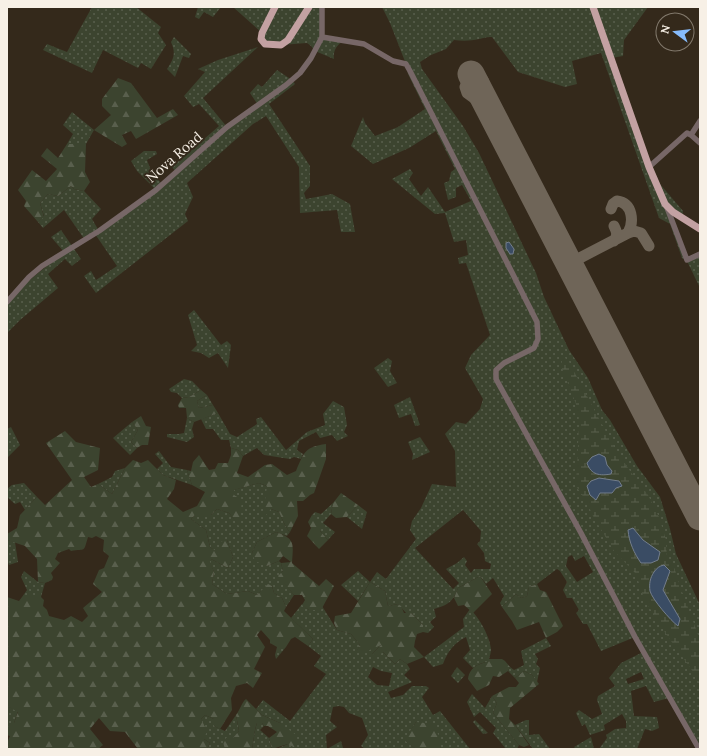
<svg xmlns="http://www.w3.org/2000/svg" width="707" height="756" viewBox="0 0 707 756" font-family="Lora,serif">
	<style>
		.grass { fill: url(#grass-dots); fill-rule: evenodd }
		.forest { fill: url(#forest-firs) }
		.wetland { fill: url(#wetland-marsh); fill-rule: evenodd }
		.water { fill: #3a4c64; stroke: #737d8b }
		.lines { fill: none; stroke-linecap: round; stroke-linejoin: round }
		.taxiway { stroke: #6f6558; stroke-width: 11 }
		.runway { stroke: #6f6558; stroke-width: 27 }
		.minor { stroke: #776767; stroke-width: 5.5 }
		.major { stroke: #c3a1a2; stroke-width: 7 }
		.labels { text-anchor: middle; stroke-width: 4; stroke-linejoin: round; paint-order: stroke }
		.street-label { font-size: 14px; fill: #f7f0e6; stroke: #34291b }
	</style>
	<defs>
		<pattern id="grass-dots" width="8" height="8" patternUnits="userSpaceOnUse"><rect width="8" height="8" fill="#3c442f"/><path d="M2 2h.1M6 6h.1" fill="none" stroke="#595f4d" stroke-width="1.8" stroke-linecap="round"/></pattern>
		<pattern id="forest-firs" width="22" height="20" patternUnits="userSpaceOnUse"><rect width="22" height="20" fill="#3c442f"/><path d="M5 1l3.5 6h-7zM16 11l3.5 6h-7z" fill="#595f4d"/></pattern>
		<pattern id="wetland-marsh" width="20" height="14" patternUnits="userSpaceOnUse"><rect width="20" height="14" fill="#3c442f"/><path d="M1 5h8M5 5V1M11 12h8M15 12V8" fill="none" stroke="#595f4d"/></pattern>
	</defs>
	<rect width="100%" height="100%" fill="#34291b"/>
	<path class="grass" d="M92,7H136L161,27L158,33L166,45L151,69L141,63L138,68L103,50L92,73L43,50L47,44L67,52Z
		M198,7H221L213,17L204,12L199,19L195,17Z
		M233,7H322L323,37L343,41C336,46 333,51 334,59L315,51L311,46L307,43L281,45L265,44L262,33Z
		M382,7H648L624,40L623,56L611,58L649,167L652,165L660,184L683,211L682,219L666,205L687,260L700,254V288L687,261L682,258L670,224L659,218L601,53L572,61L577,84L565,87L518,72L492,37C486,37 484,38 479,39C471,41 462,41 454,40L446,49L431,55L420,62L422,69L463,126L479,153L536,273L544,297L569,350L588,378L602,410L610,420L637,466L660,497L670,529L676,554L700,605V749L669,698L654,702L646,686L631,691L634,716L657,717L659,728L652,731L645,729L637,749H599L607,738L606,735L615,729L626,728V721L622,714L604,725L605,730L590,735L585,724L582,726L576,713L579,710L592,719L602,714L597,700L598,696L615,686L609,678L621,663L643,652L635,637L601,651L587,624H583L576,613L579,610L572,598H567L563,590L567,582L560,571L557,569L537,584L529,587L527,596L521,598L516,594L502,607L500,603L504,596L493,578L486,584L480,576L458,588C453,602 448,605 434,609L436,617L430,622L434,627L428,633L423,632V625L411,613H406L398,604L388,606L385,591L370,582L358,601L341,585L358,571L370,582L377,572L386,579L416,539L410,530L412,521L421,508L432,484L456,487L455,451L445,434L456,422L466,424L480,409L483,399L465,368L471,355L490,335L466,263L459,264L458,258L468,255L466,240L454,242L445,213L435,214L392,179L410,169L413,173L409,179L421,196L428,187L445,212L471,201L462,185L456,188V197L448,200L444,183L449,181L451,172L455,169L436,131L409,148L373,164L351,146L363,117L365,123L375,136L398,127L425,109L408,74L406,64L390,23ZM463,510L481,531L480,541L477,544L484,553L485,561L491,564L490,569H474L471,573L465,565L467,561L464,557L457,563L446,569L459,583L453,589L415,548ZM572,555L575,561L584,556L593,572L577,582L566,566L568,557ZM641,672L644,679L628,684L626,679Z
		M174,37L191,54L189,58L183,56L175,77L167,69C174,59 176,53 171,42Z
		M258,47L203,98L227,127L258,105L250,93L258,84L262,87L277,70L292,80L295,84L269,104L310,166V186L304,193L306,199L332,194L350,204L355,232H341L337,210L300,213L299,167L266,116L253,124L187,183L193,197L185,214L188,221L96,293L84,276L91,271L96,280L117,266L95,234L85,240L64,210L43,228L38,222L44,216L40,203L48,194L58,196L71,186L74,189L84,191L101,209L92,219L99,231L156,190L137,171L131,161L144,151H156L157,154L147,160L152,173L162,184L176,172L172,167L219,126L199,104L193,107L184,96L205,72L198,69L218,60Z
		M72,112L94,130L86,144H67L73,134L63,125Z
		M61,230L81,259L72,266L65,259L48,274L58,288L20,320L7,333V302L16,291L64,252L51,237Z
		M194,310L221,345L227,341L231,345L228,368L218,353L209,358L201,353L191,351L197,345L188,315Z
		M388,358L392,361L390,371L397,383L388,387L374,368Z
		M184,379L192,381L201,390L189,397L182,398L177,393L171,392L169,389Z
		M207,395L213,405L199,408L197,401Z
		M410,397L420,425L415,426L411,414L399,418L394,405Z
		M333,401L344,407L347,425L344,432L348,436L337,441L332,435L320,438L316,432L299,441L297,450L303,454L301,459L294,457L290,459L264,455L257,448L243,456L238,450L231,448L229,440H221L213,429H206L201,419L218,413L230,434L237,437L257,424L256,419L261,417L286,450L307,432L325,425L323,414Z
		M187,418L194,422L192,429L194,437L187,442L167,437V434H179L184,433Z
		M132,422L138,430L131,442L137,448L130,455L113,438Z
		M11,427L20,445L7,458V429Z
		M420,437L430,452L412,460L413,454L408,442Z
		M159,451L171,467L187,470L192,485L163,475L157,469L163,463L155,454Z
		M125,468L112,494L98,484L112,477L115,471Z
		M24,483L37,497L25,510L20,502L15,504L7,497V489L12,485Z
		M259,483L267,486L271,509L279,512C282,518 285,527 290,532L287,536L276,532L257,542L252,553L267,566L279,561L281,563L283,571L279,576L294,595L286,607L282,598L274,593L272,586L268,585L257,595L248,591L227,594L212,584L214,572L208,559H211L228,568L233,557L227,540L220,555L210,547L206,530L191,519L195,515H211L217,509L229,513L239,525L233,490Z
		M333,503L331,514L323,523L335,532L328,540L320,531L312,515L315,512L321,514Z
		M358,505L367,512L362,529L347,517Z
		M7,540L15,542L18,562L9,565L7,560Z
		M24,571L38,582L45,583L41,597H22L27,590L21,577Z
		M302,604L309,610L322,606L337,630L351,634L360,645L357,651L382,644L372,654L383,652L395,664L400,659L407,664L410,669L404,675L412,682L388,692L391,698L403,695L412,686H426L429,688L422,697L433,715L440,711L470,749H440L441,747L416,722L405,740L416,749H374L372,748L365,749L361,746L368,735L362,718L349,713L344,707L339,706L333,707L330,721L337,727L326,735L327,749L341,741L343,748L342,749H276L288,744L280,723L262,715L256,709L263,700L290,721L326,674L314,666L321,656L308,646L313,639L291,618ZM373,667L381,671L392,673L389,686L377,685L368,677Z
		M470,609C479,617 490,637 491,649C491,652 490,656 489,659H502L505,661C494,661 481,661 473,668L463,658L470,650L466,637C454,643 448,651 443,664L433,667L424,657L464,627L463,619Z
		M546,638L551,646L535,654L538,659L536,664L540,668L537,682L532,675L524,671L515,678L508,671L510,667L514,670L524,665L521,651Z
		M277,647H286L276,659L275,655Z
		M457,667L465,675L458,683L451,676Z
		M472,694L485,708L492,696L497,703L493,713L519,745L517,749H506L493,733L496,728L480,712L474,717L467,702Z
		M7,706L18,711L14,723H7Z
		M205,715L214,719V726L225,731L236,715L239,731L225,749H207L210,743L204,739L201,719Z
		M475,720L488,733L483,734L473,722Z
		M526,720H529V735L539,734L550,749H533L515,725Z
		M257,723H262L264,726L260,730L269,738L272,749H252C254,740 254,732 257,723Z
		M591,737L594,749H576L574,747Z"/>
	<path class="forest" d="M118,78L131,83L157,118L173,109L178,115L136,139L131,131L122,135L127,144L122,147L94,130L111,115L102,106V99Z
		M67,144H86L85,172L90,182L84,191L74,189L71,186L58,196L48,194L40,203L44,217L38,222L24,206L26,201L18,190L32,170L46,181L57,169L41,156L47,148L58,158Z
		M201,390L207,395L197,401L199,408L213,405L218,413L194,422L187,418L186,408H179L178,405L182,398L189,397Z
		M141,416L146,426L151,427L148,445H142L137,448L131,442L138,430L132,422Z
		M65,431L76,442L100,448L98,470L84,477L91,487L98,484L112,494L125,468L133,460L141,463L148,460L163,475L176,480L174,489L167,499L183,512L197,506L205,492L192,485L187,470L191,471L193,462L199,455L209,470L215,469L218,463H228L231,455V448L238,450L243,456L237,473L248,477L265,465L272,464L287,475L296,471C304,452 305,447 326,444V459L314,493L310,495L303,501H297L298,516L290,532C285,527 282,518 279,512L271,509L266,515H263L267,486L259,483L234,490V495L242,500L239,526L229,513L217,509L211,515H195L191,519L206,530L210,547L220,554L219,542L227,540L233,557L228,568L211,559H209L214,572L212,584L227,594L248,591L257,595L268,584L272,586L274,593L282,598L286,607L284,611L313,639L308,646L295,637L291,639L286,647H277L270,643V640L261,630L257,635L265,647L254,669L262,673L253,688L247,683L236,686L231,698L232,710L220,729L214,726V719L205,715L201,719L207,731L204,739L210,743L207,749H138L125,732L110,731L99,718L90,729L103,745L98,749H7V743L10,736L7,735V723H14L18,712L7,706V597L19,601L22,597H41L44,600L43,606L47,610L49,616L64,620L71,616L82,622L88,616L83,608L102,592L93,584L99,570L104,568L109,556L103,551L104,540L96,536L92,538L88,537C83,554 86,548 71,551L69,549L58,553L55,559L60,563L51,573L53,577L52,580L45,583L38,582L37,559L25,546L7,540V534L17,528L20,515L37,497L45,505L72,480L46,443Z
		M341,493L358,505L347,517L336,518L331,514L333,503Z
		M312,515L323,524L320,531L328,540L319,549L307,536L311,528L308,522Z
		M276,532C296,539 293,544 292,563L319,586L326,579L334,586L321,610H309L302,605L305,600L302,595H294L278,576L283,571L281,563L291,562L283,556L279,561L267,566L255,561L252,553L257,542Z
		M480,576L492,594L473,613L464,605L458,606L454,598L458,588Z
		M370,582L385,591L388,606L398,604L401,606L404,613H411L423,625V632L417,634L415,641L414,647L424,657L407,664L400,659L395,664L383,652L377,657L372,654L381,645L363,653L356,652L360,645L351,634L337,630L334,623L335,616L351,613Z
		M537,584L540,590L546,592L563,626L557,632L546,638L539,622L517,630L512,621L502,607L516,594L521,598L527,596L529,587Z
		M490,661H505L510,667L508,671L499,677L493,676L489,685L477,691L468,679C470,666 479,664 490,661Z
		M524,671L532,675L539,684L510,708L509,719L515,725L529,745L524,747L519,745L493,713L497,703L492,696L509,687H516L519,683L515,678Z
		M246,699L262,715L280,723L296,735L295,748L288,744L272,749L269,738L277,732L268,726H264L262,723H257C254,731 254,740 252,749H225L223,742L227,737L233,738L239,731L236,715C240,710 242,702 246,699Z
		M416,722L433,724L439,736L441,747L440,749H416L404,740Z"/>
	<path class="wetland" d="M563,356L569,362L614,447L630,471L648,495L659,517L666,540L667,559L674,567L681,589L700,640V684L696,676L666,634L644,599L636,574L614,551L593,516L586,501L576,486L579,425L576,404L561,366ZM599,454L605,457L607,465L612,471L592,457ZM591,481L612,493L600,492L590,495L587,486ZM633,528L643,540L660,552L637,558L629,539ZM663,590L680,619L678,626L672,622L655,600Z"/>
	<path class="water" d="M509,242L514,249L513,254H510L506,248V243Z
		M599,454L605,457L607,465L612,471L611,474C600,476 591,475 587,463L592,457Z
		M599,478L619,481L622,486L616,488L612,493H600L596,500L590,495L587,486L591,481Z
		M633,528L643,540L660,552L658,560L651,563H641C634,553 629,542 628,530Z
		M664,565L670,571L663,590L680,619L678,626C671,621 652,599 650,591C649,584 650,578 654,572C657,568 659,566 664,565Z"/>
	<g class="lines">
		<path class="taxiway" d="M485,101L486,88L483,80L476,78L468,80L465,87L467,93L489,109
			M614,226C617,232 618,235 614,241
			M628,233L634,231L641,233L649,246
			M565,255L570,260H576
			M576,277L573,266L576,260L628,233C634,222 633,203 617,201L613,204L611,209"/>
		<path class="runway" d="M471,74L700,517"/>
		<path class="minor" d="M322,37L364,44L393,61L406,64L410,71L537,322L538,339L534,348L504,363L496,370V379L581,533L635,637L699,749
			M691,135L700,143
			M649,167L687,133L691,135L700,121
			M666,205L687,260L700,254
			M7,302L29,277L42,266L99,231L156,190L227,127L286,85L300,73L311,58L322,37V7"/>
		<path class="major" d="M275,7L262,33L261,39L265,44L281,45L288,40L309,7
			M593,7L649,167L665,204L673,212L700,229"/>
	</g>
	<g class="labels">
		<g class="street-label">
			<text transform="translate(174 157) rotate(-41)" y="5">Nova Road</text>
		</g>
	</g>
	<rect width="707" height="756" fill="none" stroke="#f7f0e6" stroke-width="16"/>
	<g transform="translate(675 32) rotate(285)"><circle r="19" fill="#34291b" stroke="#82796c"/>
	<path d="M0-3L7 15L0 10L-7 15Z" fill="#87bbfb"/>
	<text y="-6" font-size="11" font-weight="bold" text-anchor="middle" fill="#f7f0e6">N</text>
	</g>
</svg>
